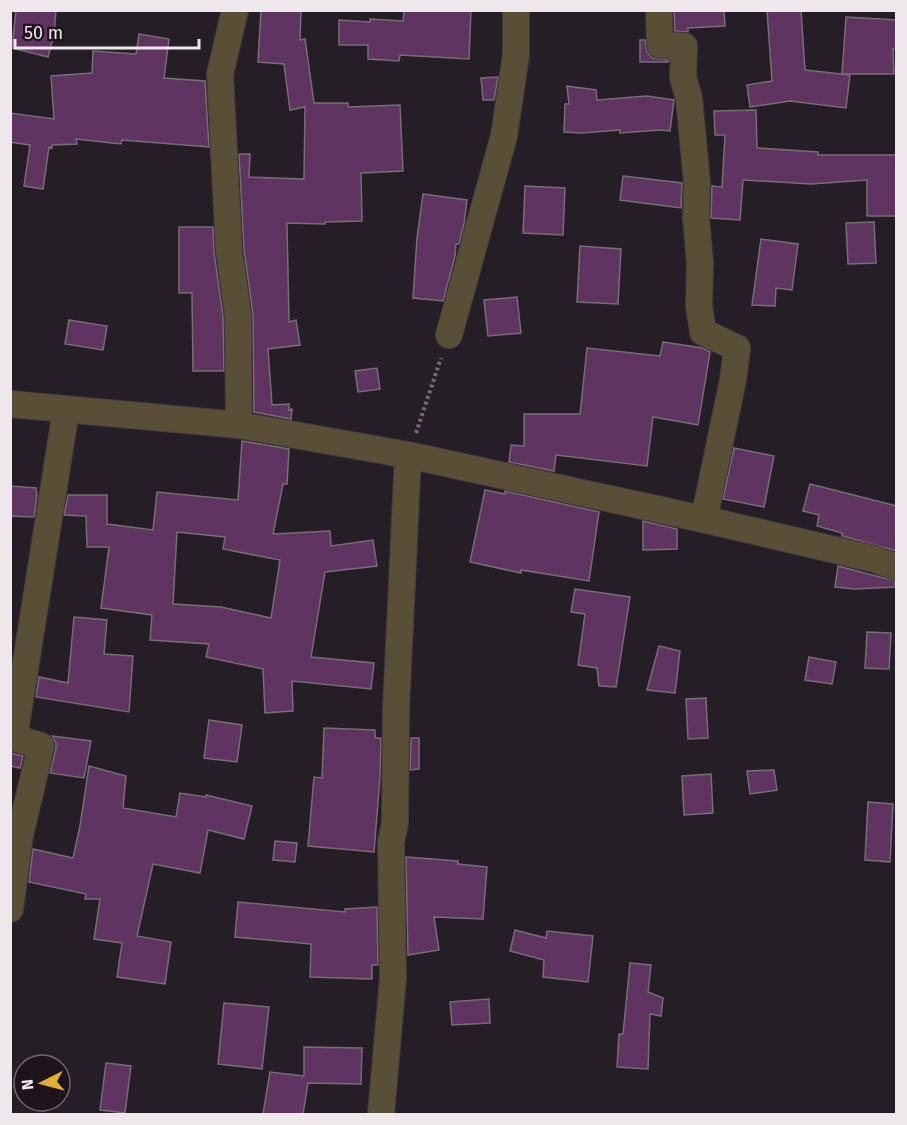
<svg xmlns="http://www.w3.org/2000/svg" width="907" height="1125" viewBox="0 0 907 1125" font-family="'Fira Sans',sans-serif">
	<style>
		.building { fill: #603461; stroke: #776d77; stroke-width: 1.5; fill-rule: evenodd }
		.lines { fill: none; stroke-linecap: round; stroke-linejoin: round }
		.street-casing { stroke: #423a42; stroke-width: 28 }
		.path { stroke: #746c73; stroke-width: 4; stroke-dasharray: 3 3; stroke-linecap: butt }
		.street { stroke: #594f36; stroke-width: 26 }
	</style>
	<rect width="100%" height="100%" fill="#261e26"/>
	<path class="building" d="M16,10H56L54,35L48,57L12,48Z
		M261,10H301L300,40L305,39L314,103H348V107L400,105L403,171L361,173L362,221L325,222V224L287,223L289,322L296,320L300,345L268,349L272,405L289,404V410L292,409L291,419L254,412L253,315L244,249L239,154H250L249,177L304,179L305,107L290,110L284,64L258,62Z
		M404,10H471L469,59L400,55L399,61L368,59V45H339V20L370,22V19L403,21Z
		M674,10H724L725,26L688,28V32L675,31Z
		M767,10H801L805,70L850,75L846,108L790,101L750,107L747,85L772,81Z
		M846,17L897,20V49H893L894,74H842Z
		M139,34L169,39L164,78L205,81L209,147L122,140L121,144L76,139L77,144L52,145V148L49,147L43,189L24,186L30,145L10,142V113L54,119L51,76L92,73L93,51L136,54Z
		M640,40H645L647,52L652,58L669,60L668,62H640Z
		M498,77L494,100H483L481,78Z
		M567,86L596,90L597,100L647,96L674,100L670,131L660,130L620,133V130L581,133L564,132L565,104H569Z
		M756,110L757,148L818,152V155H896V216H867V180L811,184L743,180L740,220L711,218L712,186L722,187L725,135H715L714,111Z
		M623,176L682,183L681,208L620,200Z
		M525,186L565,188L563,235L523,233Z
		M423,194L467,200L464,224L459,244H456L455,256L443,301L413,298L417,238Z
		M874,222L876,263L848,264L846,223Z
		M179,227H213L214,252L223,316L224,371H193L192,293H179Z
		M761,239L798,244L792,290L776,288L775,306L752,305Z
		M580,246L621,249L618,304L577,302Z
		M517,297L521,333L488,336L484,300Z
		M69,320L107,326L103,350L65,344Z
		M663,342L703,348L710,352L698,425L653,417L647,466L556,455L554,471L509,462L511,445L524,446V414H580L587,348L660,356Z
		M377,368L380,389L358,392L355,371Z
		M242,441L289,449L287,484H283L273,534L330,531L331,546L373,540L377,566L325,572L311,657L374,663L371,689L292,681L293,711L265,713L263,669L206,657L209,644L150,640L152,615L101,608L109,547H87L86,516L64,515L68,495H107V524L153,530L157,492L238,500ZM177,532L225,537L223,549L280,560L271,618L221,607L173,604Z
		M734,448L774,456L764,507L723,499Z
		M810,484L897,506V551L842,536V533L817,526L819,515L803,511Z
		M10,486L36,488L37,495L34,517L10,516Z
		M485,490L505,494V491L599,512L589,581L521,570V573L470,562Z
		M643,521L677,529V549L643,550Z
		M838,566L895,581V587L855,589L835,587Z
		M575,589L630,597L616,687L599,686L597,668L578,665L585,614L571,612Z
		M74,617L107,620L104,654L133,656L129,712L36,697L39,677L68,683Z
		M867,632L891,633L889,669L865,668Z
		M659,646L680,651L675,693L647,690Z
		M809,657L836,662L832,684L805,680Z
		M706,698L708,738L688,739L686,699Z
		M209,720L242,725L237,762L204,758Z
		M324,728L375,730V738H381L380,777L374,852L308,846L314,777L322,778Z
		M52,736L91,741L84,778L50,773L56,749V743Z
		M411,738H419V769L410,770Z
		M10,753L23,756L20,768L10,766Z
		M89,766L126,776L123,808L176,817L180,793L206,797V795L252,806L244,839L208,830L200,873L153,864L137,936L171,942L165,984L117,977L122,943L94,939L100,899H85L86,894L29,882L33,849L73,858L80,826Z
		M774,770L777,790L750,794L747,771Z
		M711,774L713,813L684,815L682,776Z
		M868,802L893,804L890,862L865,860Z
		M275,841L297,843L295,862L273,860Z
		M406,857L458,861V864L487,867L483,919L434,917L439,950L408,955Z
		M238,902L345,912V909L377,907L378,965H372V979L310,977L311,944L235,937Z
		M515,930L546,938L547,931L593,936L588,982L543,977L544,960L510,951Z
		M630,963L651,965L648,992L663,998L661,1016L650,1014L648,1069L617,1067L619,1034H623Z
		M489,999L490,1023L452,1025L450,1002Z
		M224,1003L269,1007L262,1069L218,1064Z
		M304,1047L362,1048L361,1084L308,1083L303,1114H263L270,1072L304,1076Z
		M106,1063L131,1066L125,1113L100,1110Z"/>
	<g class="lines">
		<defs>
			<path id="street" d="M235,10L220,74L229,250L238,315L239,425
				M659,10L660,45L684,46L683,78L689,98L697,183L696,218L700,263L699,306L703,332L737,348L733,380L704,519
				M449,335L504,136L516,55V10
				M10,404L239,425L408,455L698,518L874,559L896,567
				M10,909L20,835L41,746L14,738L66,410
				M381,1114L393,978L391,842L395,823L396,709L408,455"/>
		</defs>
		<use href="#street" class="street-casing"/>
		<path class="path" d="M416,433L441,358"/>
		<use href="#street" class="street"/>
	</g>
	<rect width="907" height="1125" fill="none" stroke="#eee8ed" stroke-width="24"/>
	<g transform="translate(42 1083) rotate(264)"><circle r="28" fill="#1d141c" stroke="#716970" stroke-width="1.5"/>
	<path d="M0-4.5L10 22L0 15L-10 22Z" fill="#e2af34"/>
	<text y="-9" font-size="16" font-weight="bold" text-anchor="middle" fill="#eee8ed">N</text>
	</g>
	<path d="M15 39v9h184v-9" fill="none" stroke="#eee8ed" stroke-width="3"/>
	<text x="24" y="39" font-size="18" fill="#eee8ed" stroke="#1d141c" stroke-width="4.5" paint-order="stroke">50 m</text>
</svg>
